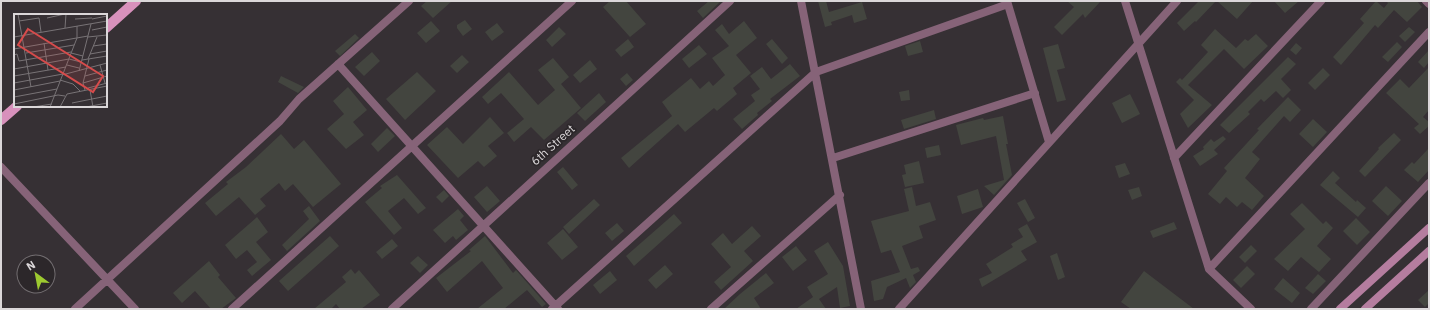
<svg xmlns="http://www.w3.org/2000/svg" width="1430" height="310" viewBox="0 0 1430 310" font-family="'IBM Plex Sans',sans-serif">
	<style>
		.building { fill: #43453f }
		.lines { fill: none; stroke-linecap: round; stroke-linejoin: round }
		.minor { stroke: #866378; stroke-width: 8 }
		.secondary { stroke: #b57d9f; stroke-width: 8 }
		.primary { stroke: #d891bc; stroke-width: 10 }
		.labels { text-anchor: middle; stroke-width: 3.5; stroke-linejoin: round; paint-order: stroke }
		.street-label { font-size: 12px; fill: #dbd7d9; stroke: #2c272a }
		.inset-road { fill: none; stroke: #787376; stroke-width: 1 }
		.view { fill: #d74b4b; fill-opacity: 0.15; stroke: #d74b4b; stroke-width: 2 }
		.inset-edge { fill: none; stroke: #dbd7d9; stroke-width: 2 }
	</style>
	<rect width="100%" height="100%" fill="#363034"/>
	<path class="building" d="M427,1H452L433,18L421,6Z
		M610,1H626L646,24L630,37L603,7Z
		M709,1H721L703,18L697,11Z
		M818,1H826L829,12L862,2L867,19L854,23L852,15L831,22L832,25L825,27Z
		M1067,1H1101L1085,18L1083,14L1062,35L1054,27L1074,7Z
		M1199,1H1216L1196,22L1195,21L1184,31L1177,23Z
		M1217,1H1253L1237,19Z
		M1274,1H1299L1285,13Z
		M1376,1L1384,8L1388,3L1386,1H1417L1422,7L1407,22L1394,10L1378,28L1375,25L1341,65L1333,57L1364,23L1360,19Z
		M465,20L472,29L463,36L457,28V25Z
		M431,21L440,31L426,43L417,33Z
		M744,21L757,38L736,55L751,73L733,88L737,94L717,111L714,108L685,132L678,124L629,168L621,158L672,116L662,102L691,78L700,89L709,81L713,86L725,75L712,58L729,46L715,30L722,24L729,34Z
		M497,23L504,32L492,41L485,32Z
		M559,27L566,34L552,47L546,40Z
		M1409,27L1415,32L1405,42L1399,36Z
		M1215,29L1236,48L1245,39L1248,41L1256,34L1268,46L1244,69L1224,49L1188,85L1212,105L1188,128L1180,114L1194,100L1176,82L1180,78L1182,80L1208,52L1201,45Z
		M355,34L359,38L340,56L335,51Z
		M628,39L634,47L621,57L615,50Z
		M772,39L788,58L782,64L766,44Z
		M920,41L923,52L908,56L905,46Z
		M1397,42L1402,47L1388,62L1382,57Z
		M1296,43L1302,48L1296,55L1290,50Z
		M1058,44L1065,68L1057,70L1066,100L1057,102L1043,48Z
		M699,45L707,54L689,68L682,59Z
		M1429,50V62L1424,68L1418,62Z
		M372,52L380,61L364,76L355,67Z
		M462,55L469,62L457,73L450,66Z
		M1288,57L1296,64L1281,79L1291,90L1283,98L1276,91L1264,102L1261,99L1248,112L1250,114L1229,133L1220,125Z
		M553,58L569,77L561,84L581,108L544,140L531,127L514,142L507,133L524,119L501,93L488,104L482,97L509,72L538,105L555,90L538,70Z
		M590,60L597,69L580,83L573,75Z
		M790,64L800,76L770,99L772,101L757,113L758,115L742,129L733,119L755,101L751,95L760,89L750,76L762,67L771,79Z
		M1429,67V110L1423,117L1429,122V126L1420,134L1414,128L1419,124L1386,93L1400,79L1409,88Z
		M1323,68L1330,75L1315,90L1308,83Z
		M417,72L436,91L405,120L386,99Z
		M627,73L633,80L626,86L620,79Z
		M281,76L304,87L298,93L278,82Z
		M348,87L367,110L353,122L364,135L346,149L327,129L344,114L333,101Z
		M909,90L910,100L901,101L899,92Z
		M599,93L606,102L585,121L577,113Z
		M1130,94L1140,114L1122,123L1112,103Z
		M1288,97L1301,110L1290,122L1284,116L1252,152L1260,159L1245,178L1264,196L1252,210L1242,202L1237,207L1226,197L1220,204L1208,194L1227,171L1224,168L1259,130L1257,129Z
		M934,110L936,119L904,129L901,120Z
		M1003,116L1008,144H1006L1012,175L994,195L984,186L1004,180L996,136L961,145L956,125L983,118L984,120Z
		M490,117L504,133L488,146L497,156L484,167L478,161L458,178L427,145L447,127L463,144Z
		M1313,119L1327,132L1313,147L1299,134Z
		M387,128L395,136L378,152L371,144Z
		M1394,133L1401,140L1365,177L1359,171L1379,149L1378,148Z
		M281,134L294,149L304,140L341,184L313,207L293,184L285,191L279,183L260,199L266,206L255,215L239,197L216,216L205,203L228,184L226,182L246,167Z
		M1223,136L1226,139L1214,150L1218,154L1200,166L1193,156L1204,149L1203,147L1211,139L1214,142Z
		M939,145L941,155L927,158L925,148Z
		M1429,148V170L1418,182L1404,170L1412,162L1414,164Z
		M919,161L924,183L905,187L902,175L906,174L904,165Z
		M1125,163L1130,174L1119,178L1115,166Z
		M563,167L578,185L572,190L557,172Z
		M1333,171L1340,178L1335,183L1356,202L1357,200L1366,208L1358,217L1320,185Z
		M397,175L426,208L418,214L404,198L388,211L402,228L394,235L365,202L382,188L380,186Z
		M487,186L500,201L487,212L474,197Z
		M1386,186L1402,201L1388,216L1372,201Z
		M912,187L916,206L930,202L936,220L919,226L923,238L902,246L911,269L918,267L920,271L913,275L916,282L910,288L906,278L887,287L883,299L874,301L871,281L900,272L891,250L881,253L871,221L909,211L904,189Z
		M1139,187L1142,196L1132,200L1128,190Z
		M978,189L983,207L962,214L957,196Z
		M444,190L449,196L442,203L436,197Z
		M594,199L600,205L569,234L563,227Z
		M1025,199L1035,218L1028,222L1017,203Z
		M1302,203L1323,224L1326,221L1333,228L1317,246L1331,259L1319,272L1301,257L1288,271L1274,259L1305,229L1290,214Z
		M309,206L320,221L287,251L282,245L309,219L303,211Z
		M458,209L464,216L460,220L468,230L456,240L453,236L445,243L433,230Z
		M674,214L682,223L634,266L626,256Z
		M257,217L268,232L256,242L271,260L252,276L247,270L257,262L247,250L236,259L225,245Z
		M1356,218L1370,232L1357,245L1343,231Z
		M1174,222L1177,229L1153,238L1150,231Z
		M617,223L624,231L612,241L605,233Z
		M1027,224L1037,242L1021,251L1027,260L982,287L979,279L992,273L986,264L1013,247L1011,244L1023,237L1018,229Z
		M752,226L761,236L744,251L753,261L721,290L714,282L731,267L711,244L723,233L732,244Z
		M563,229L578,247L562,260L547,243Z
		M330,236L339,246L288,291L279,281Z
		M485,236L513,273L516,270L546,304L542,307L527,290L504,309H477L503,288L482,261L447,292L436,278L471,251L469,250Z
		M392,239L398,246L382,259L376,252Z
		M828,242L843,266L850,306L840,308L837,287L819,299L826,309H796L813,297L807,287L828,274L814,251Z
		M1251,245L1257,251L1245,263L1239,257Z
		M796,246L807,260L793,271L782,257Z
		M1057,253L1065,277L1058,280L1050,256Z
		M418,256L428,265L420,273L410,263Z
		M209,261L220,275L218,277L236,298L221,309H211L195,291L182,303L173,293Z
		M665,265L673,274L656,289L648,280Z
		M1247,266L1255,274L1241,288L1233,280Z
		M351,269L355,274L359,270L380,295L361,309H340L336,304L331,309H314L346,282L342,277Z
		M610,271L617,280L600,294L593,285Z
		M1144,271L1194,309H1131L1121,302Z
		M766,273L774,283L754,298L761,309H724L740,294Z
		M1318,274L1326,281L1313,294L1305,288Z
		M1283,278L1300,293L1292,303L1274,289Z
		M1429,290V303L1425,307L1418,300Z"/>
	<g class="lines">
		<path class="minor" d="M801,1L861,309
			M1007,1L1049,142
			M1125,1L1209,269L1251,309
			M1426,1L1429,4
			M338,64L558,309
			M833,158L1035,93
			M1174,158L1321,1
			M1,167L135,309
			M1209,269L1429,32
			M75,309L280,121L299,99L409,1
			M232,309L572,1
			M392,309L730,1
			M552,309L816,72L1008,4
			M711,309L840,195
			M899,309L1177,1
			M1311,309L1429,183"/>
		<path class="secondary" d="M1340,309L1429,228
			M1365,309L1429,251"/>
		<path class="primary" d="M106,28L136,1
			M1,120L17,106"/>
	</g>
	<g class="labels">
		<g class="street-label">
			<text transform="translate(553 145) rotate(-42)" y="4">6th Street</text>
		</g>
	</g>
	<g transform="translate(14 14)">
		<rect width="93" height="93" fill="#363034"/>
		<path class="inset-road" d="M4,0L17,73M33,4L51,0M61,5L78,4M78,5L93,2M5,7L25,4L27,18M51,14L52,0M78,16L93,13M0,23L93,7M74,23L93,21M30,29L34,56M79,32L93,30M0,35L74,22M12,39L60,31M57,39L69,42M76,40L93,37M0,41L3,40L5,47L57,38M74,45L83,23M68,46L93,42M53,51L65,54M86,51L91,69M0,55L55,45L67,48M65,57L77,10M48,61L93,49M0,62L52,53M71,62L93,56M46,66L59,70L66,77M0,69L49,60M69,69L93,62M74,74L93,69M0,76L46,67M71,76L69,69L75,45M76,76L79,93M0,83L43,75M58,89L93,82M0,90L44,81L51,82M19,93L38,90M36,93L63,24V12M46,93L53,80L93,72M72,93L93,89"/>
		<path class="view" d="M14,15L89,62L79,78L4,31Z"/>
		<rect width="93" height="93" class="inset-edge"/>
	</g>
	<rect width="1430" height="310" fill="none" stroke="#dbd7d9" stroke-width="4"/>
	<g transform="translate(36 274) rotate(328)"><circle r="19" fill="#2c272a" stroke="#726d70"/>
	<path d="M0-3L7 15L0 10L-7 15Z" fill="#9dca30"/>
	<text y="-6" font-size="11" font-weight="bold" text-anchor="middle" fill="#dbd7d9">N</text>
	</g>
</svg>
